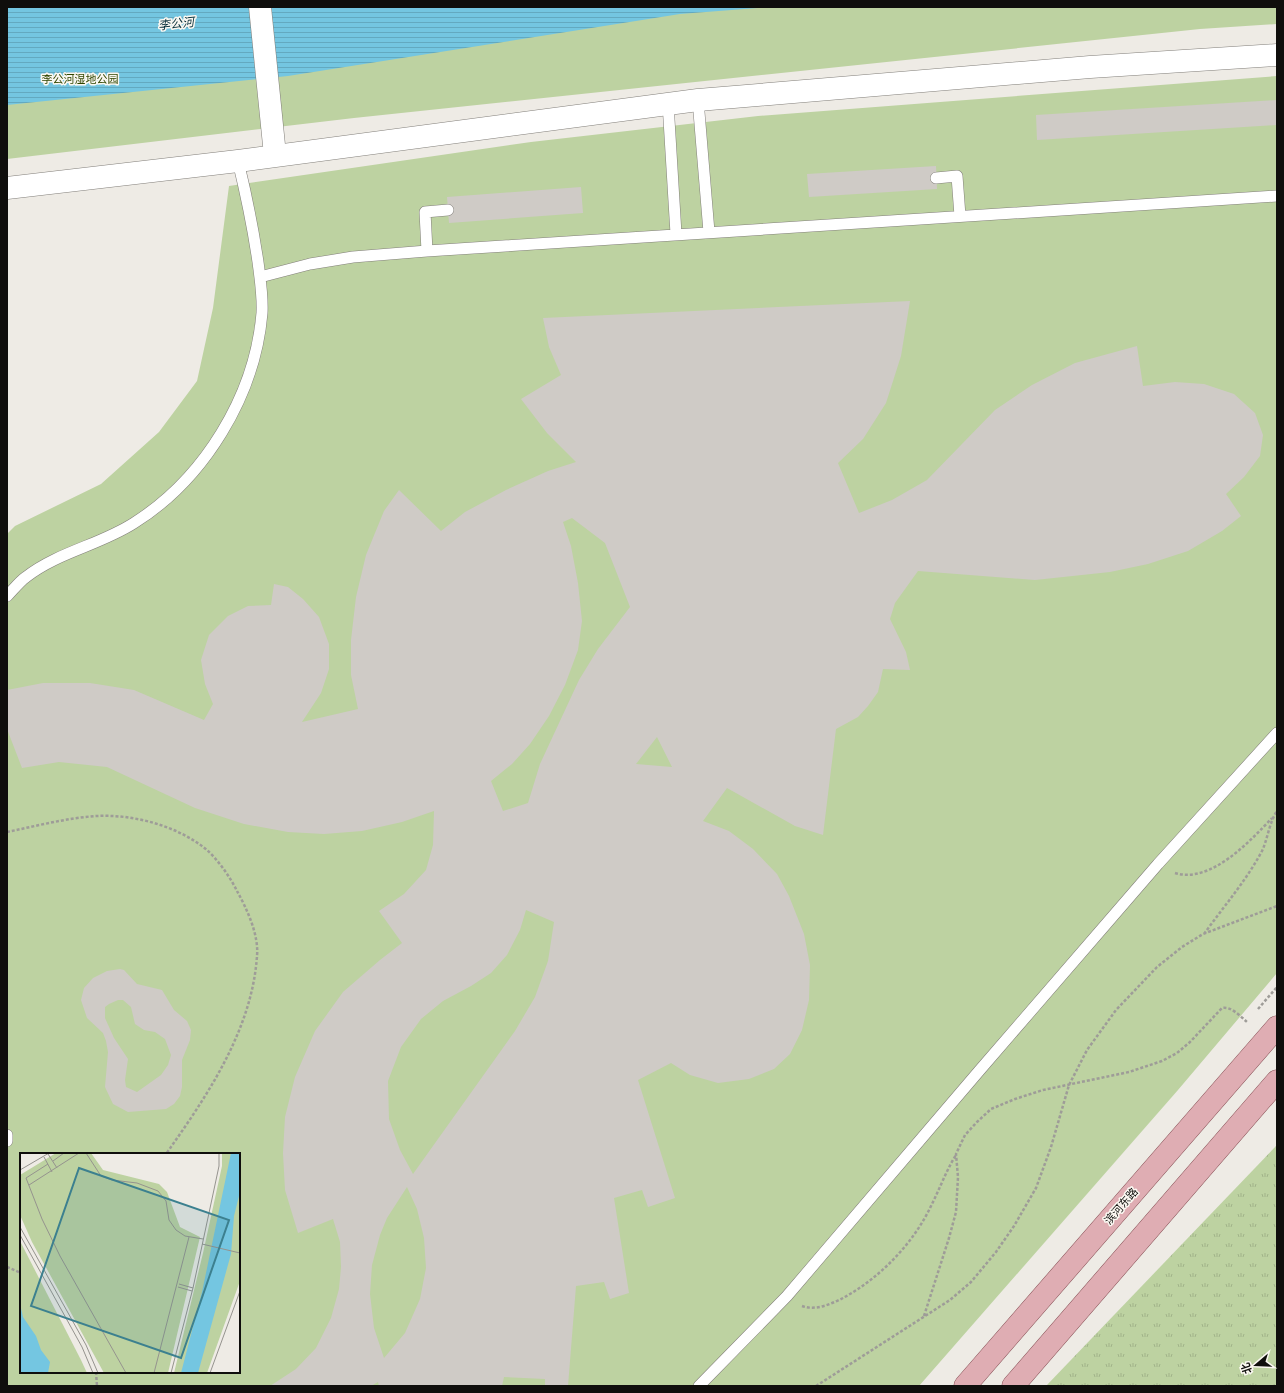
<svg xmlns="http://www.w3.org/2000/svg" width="1284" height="1393" viewBox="0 0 1284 1393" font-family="Karla,'Noto Sans SC',sans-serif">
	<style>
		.grass { fill: url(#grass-tufts) }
		.park { fill: #bdd2a1; fill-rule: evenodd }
		.water { fill: url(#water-rules) }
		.building { fill: #cfcbc6; fill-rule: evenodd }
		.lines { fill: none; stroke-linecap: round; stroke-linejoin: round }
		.service-casing { stroke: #827f7a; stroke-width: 12 }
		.minor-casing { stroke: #827f7a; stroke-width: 23 }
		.tertiary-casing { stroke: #827f7a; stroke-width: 23 }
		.primary-casing { stroke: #885257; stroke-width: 23 }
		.path { stroke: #9e9c98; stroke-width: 2.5; stroke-dasharray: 3 2; stroke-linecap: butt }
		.service { stroke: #fff; stroke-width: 11 }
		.minor { stroke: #fff; stroke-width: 22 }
		.tertiary { stroke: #fff; stroke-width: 22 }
		.primary { stroke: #dfadb3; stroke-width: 22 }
		.labels { text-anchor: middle; stroke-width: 3; stroke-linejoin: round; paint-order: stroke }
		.park-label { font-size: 11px; fill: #314600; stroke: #fbf8f2 }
		.street-label { font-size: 11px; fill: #0f0e0c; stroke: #fbf8f2 }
		.water-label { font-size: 12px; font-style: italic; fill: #07303b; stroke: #fbf8f2 }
		.inset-road { fill: none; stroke: #95938e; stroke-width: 1 }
		.view { fill: #3c808f; fill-opacity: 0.15; stroke: #3c808f; stroke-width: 2 }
		.inset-edge { fill: none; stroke: #0f0e0c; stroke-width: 2 }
	</style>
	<defs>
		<pattern id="grass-tufts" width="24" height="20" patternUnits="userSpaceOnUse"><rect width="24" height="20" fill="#bdd2a1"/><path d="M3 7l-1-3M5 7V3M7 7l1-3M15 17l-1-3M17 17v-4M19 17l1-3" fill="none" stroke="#a1b389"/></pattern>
		<pattern id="water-rules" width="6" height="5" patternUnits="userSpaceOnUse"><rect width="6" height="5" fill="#74c6e1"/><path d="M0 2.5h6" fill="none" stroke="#63a9c0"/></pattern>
	</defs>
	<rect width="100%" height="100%" fill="#eeebe5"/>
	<path class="grass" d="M1277,1145V1386H1046Z"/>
	<path class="park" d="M7,7H1277V24L1200,29L354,118L7,159Z
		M1277,76V973L1178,1090L919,1386H7V534L15,526L101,484L159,432L197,381L213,308L229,186L531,142L758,116ZM21,1154H239V1372H21Z"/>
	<path class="water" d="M7,7H772L680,14L288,76L7,105Z"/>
	<path class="building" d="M1277,100V125L1037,140L1036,115Z
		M936,166L937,189L809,197L807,174Z
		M581,187L583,213L449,223L447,197Z
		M910,301L901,356L886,403L863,439L838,463L859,513L892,500L927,480L995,410L1032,385L1075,363L1137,346L1143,386L1175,382L1204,384L1234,394L1255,413L1263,435L1260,456L1244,477L1226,494L1241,516L1222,531L1188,551L1148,564L1110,572L1035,580L918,571L895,603L890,619L906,652L910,670L883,669L878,692L868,706L858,717L836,729L823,835L795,826L727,788L703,821L729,831L753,849L777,874L789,896L804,934L810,965L809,1000L802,1030L790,1054L774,1069L749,1079L718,1083L690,1075L671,1063L638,1080L675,1198L648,1207L642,1190L614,1198L629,1293L610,1299L604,1282L576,1286L568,1386H545V1379L504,1377L502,1386H379L378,1382L371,1386H270L296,1369L316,1348L331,1318L339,1289L341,1267L340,1242L333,1219L298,1233L285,1190L283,1153L285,1117L295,1077L315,1031L343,992L380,960L402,943L379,911L404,894L426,870L433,845L434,811L402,822L362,831L324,834L288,832L244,824L195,808L107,767L59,762L22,768L7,729V690L43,683H90L134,690L204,720L213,704L205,684L201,660L209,635L228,616L248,606L271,605L274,584L288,587L303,599L319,617L329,644V669L321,693L302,722L358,709L351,675V640L356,597L366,555L384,511L399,490L441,531L465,512L506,490L548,471L576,462L547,433L521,399L561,375L549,347L543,318ZM572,518L605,543L630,607L598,649L579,680L540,764L528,803L503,811L491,781L512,764L530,744L549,716L565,685L578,650L582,621L578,583L571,546L563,522ZM657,737L672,767L636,764ZM526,910L554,922L548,961L535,997L515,1031L413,1174L400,1150L389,1119L388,1081L401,1047L421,1019L443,1001L471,986L491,973L507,955L520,930ZM407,1187L417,1209L424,1238L426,1268L420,1299L405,1333L384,1358L374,1328L370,1294L372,1265L380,1235L387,1218Z
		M120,969L124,970L137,984L162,990L174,1010L187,1021L191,1030L190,1040L182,1060V1087L180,1096L174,1104L166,1109L128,1112L113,1104L105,1087L108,1052L106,1041L103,1033L87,1018L81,1000L84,988L93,978L107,971ZM118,1000H123L131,1007L135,1024L144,1030L155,1032L165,1039L171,1055L168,1065L161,1075L137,1092L126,1087L125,1080L128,1059L114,1038L105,1018V1007L109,1004Z"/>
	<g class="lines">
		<defs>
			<path id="service" d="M698,100L709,232
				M668,103L676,234
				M936,178L957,176L960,216
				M427,251L425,212L448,210
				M260,277L310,264L353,257L427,251L1277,196
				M7,596C13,590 19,582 26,577C58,552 100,545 134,523C204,479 255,396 262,313C263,296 260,278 258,262C253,228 246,194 238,161
				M7,1135V1141
				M699,1386L787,1296L979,1071L1158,864L1277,733"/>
			<path id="minor" d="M260,7L275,155"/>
			<path id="tertiary" d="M7,188L238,161L698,100L1090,67L1277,55"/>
			<path id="primary" d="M965,1386L1277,1027
				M1013,1386L1277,1081"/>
		</defs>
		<use href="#service" class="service-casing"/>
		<use href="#minor" class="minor-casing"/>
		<use href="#tertiary" class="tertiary-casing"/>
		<use href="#primary" class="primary-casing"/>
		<path class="path" d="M7,832C36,826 67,818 96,816C134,814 178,826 207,850C219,861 230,877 237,891C247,909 259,935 257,956C252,1030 207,1096 166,1154
			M1175,873C1211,884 1250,841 1272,818
			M1204,934C1224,906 1246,881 1262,851C1268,838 1269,823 1277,811
			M1258,1009L1277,987
			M7,1267L21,1273
			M802,1306C816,1311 831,1304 843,1298C880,1278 914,1243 932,1204C940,1188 946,1171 956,1155
			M924,1316L949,1238L956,1212L958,1177L956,1154L965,1135L977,1122L991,1109L1015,1099L1043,1090L1129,1072L1162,1061L1177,1053L1190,1042L1222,1008C1231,1006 1240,1016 1247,1022
			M96,1372L97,1386
			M816,1386L950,1300L971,1282L996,1252L1014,1226L1036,1188L1051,1147L1069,1085L1087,1050L1116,1010L1157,967L1182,947L1203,934L1277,906"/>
		<use href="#service" class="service"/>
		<use href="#minor" class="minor"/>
		<use href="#tertiary" class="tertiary"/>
		<use href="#primary" class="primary"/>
	</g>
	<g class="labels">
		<g class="park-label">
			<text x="80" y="83">李公河湿地公园</text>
		</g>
		<g class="street-label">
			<text transform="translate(1121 1206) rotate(-49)" y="4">滨河东路</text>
		</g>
		<g class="water-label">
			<text transform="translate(176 24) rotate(-6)" y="4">李公河</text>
		</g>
	</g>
	<g transform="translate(20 1153)">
		<rect width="220" height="220" fill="#eeebe5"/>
		<path d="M0,88L61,207L67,220H0Z" fill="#bdd2a1"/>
		<path d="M36,0H71L83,17L139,31L147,39L160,74L180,84L148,220H84L12,89L0,62V22ZM202,0H220V128L187,220H154L183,100L202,13Z" fill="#bdd2a1"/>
		<path d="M211,0H220V39L214,63L211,101L178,220H161L182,139ZM0,151L3,164L16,183L21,197L30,209L28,220H0Z" fill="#74c6e1"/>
		<path class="inset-road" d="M66,0L81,23L92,27L117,30L138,38L146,48L149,67L156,77L165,83L183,86M28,1L37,15M24,4L32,19M33,8L44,0M28,11L6,25L22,66L40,103L106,220M0,17L29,0M9,32L59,0M0,74L66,192L78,220M0,82L62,194L73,220M182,91L220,100M159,131L173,135M158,134L172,138M134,220L169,84M151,220L173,135L199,13V0M190,220L220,138"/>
		<path class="view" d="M59,15L209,67L161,205L11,153Z"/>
		<rect width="220" height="220" class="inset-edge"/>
	</g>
	<rect width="1284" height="1393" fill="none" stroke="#0f0e0c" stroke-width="16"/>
	<g transform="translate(1256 1365) rotate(251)" stroke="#fbf8f2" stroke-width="3" paint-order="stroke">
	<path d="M0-3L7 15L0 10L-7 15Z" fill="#0f0e0c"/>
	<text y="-6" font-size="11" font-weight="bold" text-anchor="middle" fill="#0f0e0c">北</text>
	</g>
</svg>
